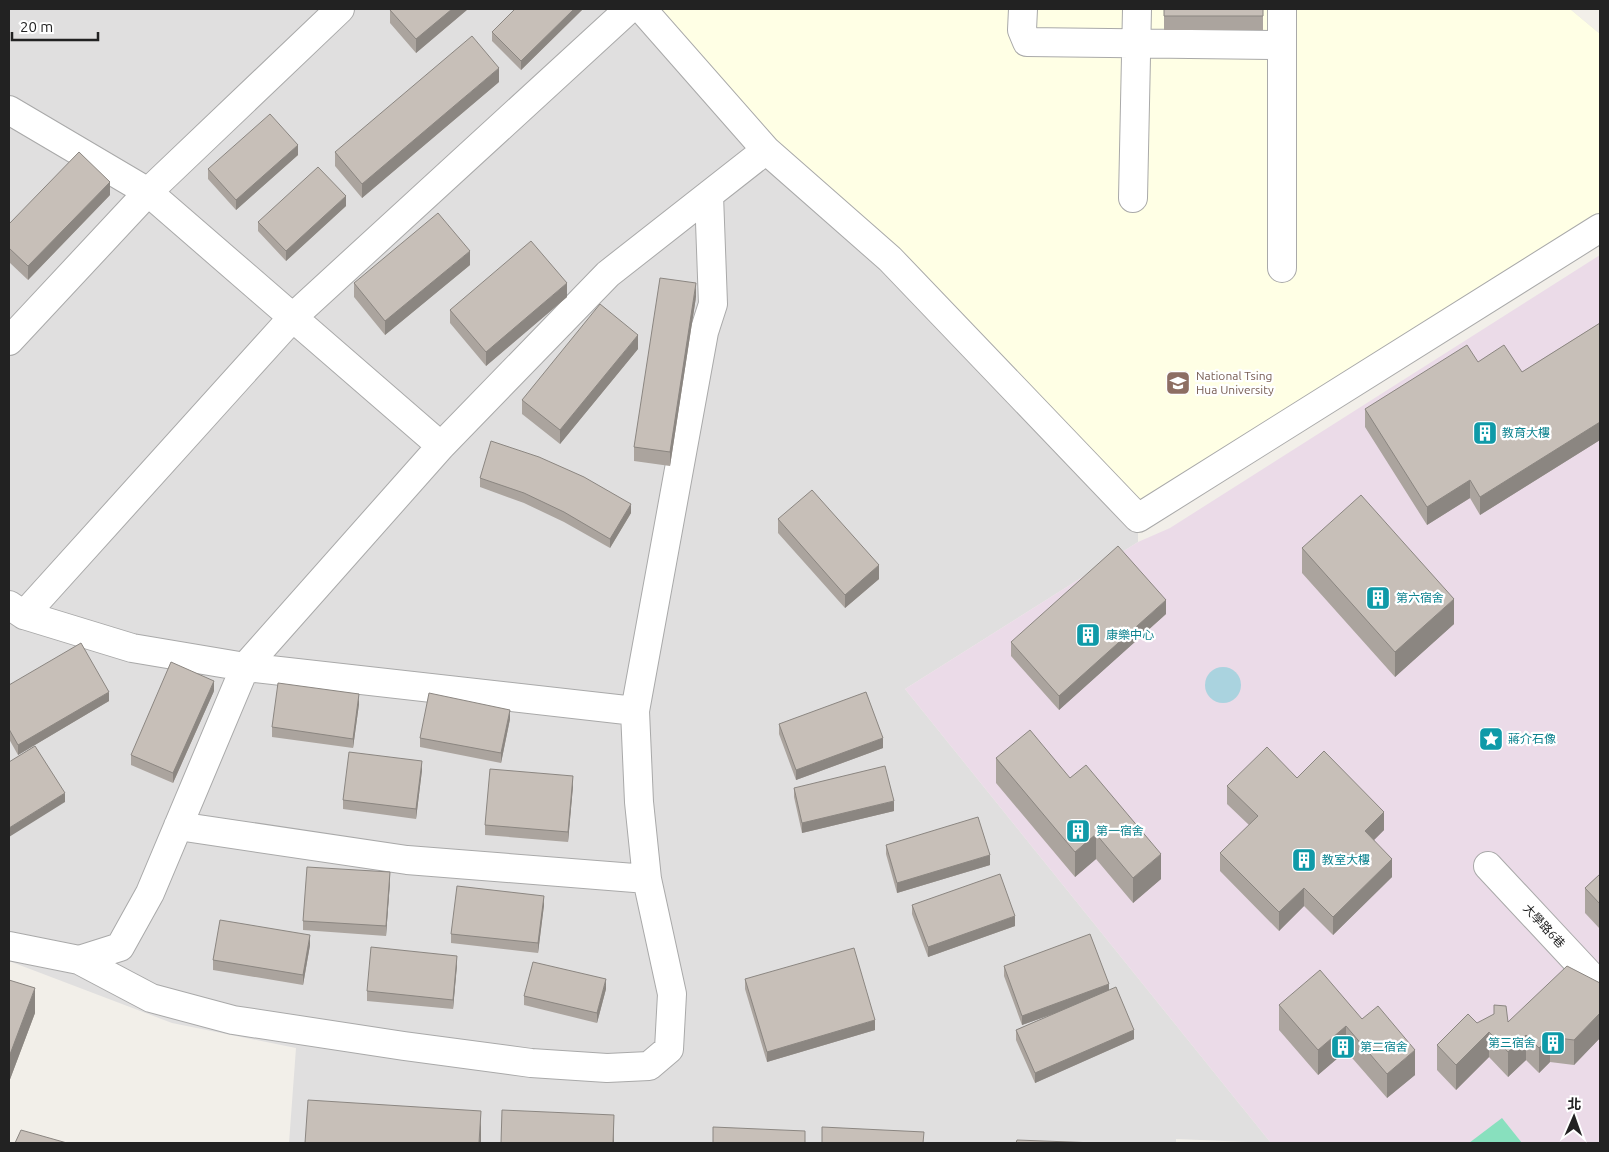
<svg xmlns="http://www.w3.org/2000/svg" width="1609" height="1152" viewBox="0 0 1609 1152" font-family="Ubuntu,'Noto Sans TC',sans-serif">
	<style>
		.residential { fill: #e0dfdf }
		.industrial { fill: #ebdbe8 }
		.education { fill: #ffffe5 }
		.pitch { fill: #88e0be }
		.water { fill: #aad3df }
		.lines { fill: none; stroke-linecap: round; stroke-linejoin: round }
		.minor-casing { stroke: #a9a9a9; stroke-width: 30 }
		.minor { stroke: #fff; stroke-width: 28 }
		.wall { fill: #aba49e }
		.shaded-wall { fill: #8b8681 }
		.building { fill: #c7bfb8; stroke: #8b8681 }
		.labels { text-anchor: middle; stroke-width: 4.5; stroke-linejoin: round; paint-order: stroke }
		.education-label { font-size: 12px; fill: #785e54; stroke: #fff; text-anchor: start }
		.culture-label { font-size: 12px; fill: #0d838f; stroke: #fff; text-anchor: start }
		.street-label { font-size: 12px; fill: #222; stroke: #fff }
	</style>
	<rect width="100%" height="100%" fill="#f2efe9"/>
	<path class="residential" d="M9,9H1570L1600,34L1138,507V542L905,689L1271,1143L1176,1139V1143H289L296,1048L172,1023L9,961Z"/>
	<path class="industrial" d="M1600,255V1143H1271L905,689L1138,542L1170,528Z"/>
	<path class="education" d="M657,9H1570L1600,34V215L1138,507L773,146Z"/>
	<path class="pitch" d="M1502,1118L1522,1143H1469Z"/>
	<path class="water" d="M1205 685a18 18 0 1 1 36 0a18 18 0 1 1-36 0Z"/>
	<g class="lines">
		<defs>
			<path id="minor" d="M642,9L766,150L890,259L1138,518L1600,228
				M1023,9L1022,30L1027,42L1282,45
				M1282,9V268
				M9,110L148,192L441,446
				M1133,198L1137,9
				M9,341L148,192L340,9
				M9,605L24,615L132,648L245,667L441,446L608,274L766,150
				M24,615L293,317L629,9
				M178,826L407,860L647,879
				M1488,866L1600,986
				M9,946L79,960L120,947L150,893L245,667L635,711
				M79,960L151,998L233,1020L404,1046L531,1063L607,1068L649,1066L669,1049L672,994L647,879L639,802L635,711L704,332L713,304L709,195"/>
		</defs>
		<use href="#minor" class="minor-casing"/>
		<use href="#minor" class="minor"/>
	</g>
	<path class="wall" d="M391,9H468L416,53L390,23V10Z
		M582,9V10L521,70L492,41V32Z
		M1164,9H1263V30H1164Z
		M499,82L362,198L335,166V152Z
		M298,155L236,210L208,179V169Z
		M110,195L28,280L9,262V224Z
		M346,206L286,261L258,231V222Z
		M470,265L385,335L354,297V283Z
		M567,297L486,366L450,323V310Z
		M696,297L670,466L634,461V447Z
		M1600,323V440L1480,515L1470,498L1427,525L1365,427V409L1478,362L1522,372Z
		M638,349L560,444L522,414V400Z
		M480,478L631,513L610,548L564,522L524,503L480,487Z
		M778,519L879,579L845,608L778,533Z
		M1302,548L1454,624L1395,677L1302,573Z
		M1166,614L1059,710L1011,656V642Z
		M9,685L109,701L18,755L9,739Z
		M214,691L173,783L131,765V755Z
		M359,704L353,748L272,737V727Z
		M510,719L501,763L420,747V738Z
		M779,724L883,748L796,780L779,734Z
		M996,758L1070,778L1161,879L1133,903L1096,859L1075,877L996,783Z
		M422,770L416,819L343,809V800Z
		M1297,778L1384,830L1374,840L1392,877L1333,935L1304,906L1279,931L1220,871V853L1249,825L1227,804V786Z
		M573,786L568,842L485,835V825Z
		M794,788L894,811L802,833L794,797Z
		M886,845L990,865L897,893L886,854Z
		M1600,874V929L1585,913V888Z
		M390,882L386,936L303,930V921Z
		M544,905L538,953L451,943V934Z
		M912,905L1015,926L928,957L912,914Z
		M310,945L303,985L213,970V960Z
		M457,965L453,1009L367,1001V991Z
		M1004,966L1109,990L1134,1039L1035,1083L1016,1040V1030L1053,1014L1022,1025L1004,976Z
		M745,979L875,1030L767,1062L745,989Z
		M9,980L35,1013L9,1082Z
		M1600,983V1038L1574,1065L1550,1062L1539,1073L1526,1060L1508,1077L1489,1057L1456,1090L1437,1070V1045L1477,1023L1508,1022Z
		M606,989L597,1023L524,1005V996Z
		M1279,1005L1362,1019L1415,1075L1387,1098L1346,1051L1318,1075L1279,1030Z"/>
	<path class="shaded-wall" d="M452,9H468L416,53V39Z
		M574,9H582V10L521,70V61Z
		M499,68V82L362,198V184Z
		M298,145V155L236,210V200Z
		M110,182V195L28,280V266Z
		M346,196V206L286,261V251Z
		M470,251V265L385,335V321Z
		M567,283V297L486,366V352Z
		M696,283V297L670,466V452Z
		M638,335V349L560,444V430Z
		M1600,422V440L1480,515V497Z
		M1470,480V498L1427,525V507Z
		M631,504V513L610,548V539Z
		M879,565V579L845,608V595Z
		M1454,599V624L1395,677V652Z
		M1166,600V614L1059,710V696Z
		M214,681V691L173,783V773Z
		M109,692V701L18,755V745Z
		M359,694V704L353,748V739Z
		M510,710V719L501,763V753Z
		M883,738V748L796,780V770Z
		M422,761V770L416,819V809Z
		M573,776V786L568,842V832Z
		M65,793V802L9,837V828Z
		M894,801V811L802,833V823Z
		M1384,812V830L1365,849V831Z
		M1096,834V859L1075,877V852Z
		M1161,854V879L1133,903V878Z
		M990,855V865L897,893V883Z
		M1392,859V877L1333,935V917Z
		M390,872V882L386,936V926Z
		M1304,888V906L1279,931V912Z
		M544,896V905L538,953V943Z
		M1015,916V926L928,957V947Z
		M310,935V945L303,985V975Z
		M457,956V965L453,1009V1000Z
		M606,979V989L597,1023V1013Z
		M1109,984V994L1022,1025V1016Z
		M35,988V1013L9,1082V1057Z
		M1600,1013V1038L1574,1065V1040Z
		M875,1020V1030L767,1062V1052Z
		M1346,1026V1051L1318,1075V1050Z
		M1134,1030V1039L1035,1083V1073Z
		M1489,1032V1057L1456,1090V1065Z
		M1526,1035V1060L1508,1077V1052Z
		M1550,1037V1062L1539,1073V1048Z
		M1415,1050V1075L1387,1098V1074Z
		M481,1111V1143H479Z
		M614,1115V1143H613Z"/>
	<path class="building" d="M391,9H452L416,39L390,10Z
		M515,9H574L521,61L492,32Z
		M1164,9H1263V16H1164Z
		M472,36L499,68L362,184L335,152Z
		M270,114L298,145L236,200L208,169Z
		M79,152L110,182L28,266L9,248V224Z
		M318,167L346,196L286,251L258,222Z
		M438,213L470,251L385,321L354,283Z
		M531,241L567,283L486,352L450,310Z
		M660,278L696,283L670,452L634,447Z
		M600,304L638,335L560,430L522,400Z
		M1600,323V422L1480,497L1470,480L1427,507L1365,409L1467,345L1478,362L1504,345L1522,372Z
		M491,441L539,457L584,477L631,504L610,539L564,512L524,493L480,478Z
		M812,490L879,565L845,595L778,519Z
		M1361,495L1454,599L1395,652L1302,548Z
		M1118,546L1166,600L1059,696L1011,642Z
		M81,643L109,692L18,745L9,729V685Z
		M171,662L214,681L173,773L131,755Z
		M278,683L359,694L353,739L272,727Z
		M866,692L883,738L796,770L779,724Z
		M429,693L510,710L501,753L420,738Z
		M1030,730L1070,778L1086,765L1161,854L1133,878L1096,834L1075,852L996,758Z
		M35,746L65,793L9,828V762Z
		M1267,747L1297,778L1324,751L1384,812L1365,831L1392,859L1333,917L1304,888L1279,912L1220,853L1258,816L1227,786Z
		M349,752L422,761L416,809L343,800Z
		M885,766L894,801L802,823L794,788Z
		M490,769L573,776L568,832L485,825Z
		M978,817L990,855L897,883L886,845Z
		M307,867L390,872L386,926L303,921Z
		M1000,874L1015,916L928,947L912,905Z
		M1600,874V904L1585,888Z
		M457,886L544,896L538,943L451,934Z
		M220,920L310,935L303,975L213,960Z
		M1090,934L1109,984L1022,1016L1004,966Z
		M371,947L457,956L453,1000L367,991Z
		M854,948L875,1020L767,1052L745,979Z
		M533,962L606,979L597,1013L524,996Z
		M1567,966L1600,983V1013L1574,1040L1550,1037L1539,1048L1526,1035L1508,1052L1489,1032L1456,1065L1437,1045L1468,1014L1477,1023L1494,1014V1005L1506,1006L1508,1022Z
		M1320,970L1362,1019L1378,1006L1415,1050L1387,1074L1346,1026L1318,1050L1279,1005Z
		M9,980L35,988L9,1057Z
		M1116,987L1134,1030L1035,1073L1016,1030Z
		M308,1100L481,1111L479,1143H305Z
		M502,1110L614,1115L613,1143H501Z
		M713,1127L805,1131V1143H713Z
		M822,1127L924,1132L923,1143H822Z
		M21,1130L67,1143H15Z
		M1017,1140L1096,1143H1016Z"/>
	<defs>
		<symbol id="university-square" viewBox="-11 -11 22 22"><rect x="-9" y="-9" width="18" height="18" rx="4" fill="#8d6e63" stroke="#fff"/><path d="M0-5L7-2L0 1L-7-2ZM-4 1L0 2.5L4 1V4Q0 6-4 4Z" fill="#fff"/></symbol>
		<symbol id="building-square" viewBox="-11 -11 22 22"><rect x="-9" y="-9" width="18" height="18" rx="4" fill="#0f9aa8" stroke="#fff"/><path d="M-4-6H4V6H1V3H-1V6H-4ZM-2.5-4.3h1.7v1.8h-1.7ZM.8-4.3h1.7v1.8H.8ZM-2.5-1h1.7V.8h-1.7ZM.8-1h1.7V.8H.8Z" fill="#fff"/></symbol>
		<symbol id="sight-square" viewBox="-11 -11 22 22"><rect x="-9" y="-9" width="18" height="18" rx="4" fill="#0f9aa8" stroke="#fff"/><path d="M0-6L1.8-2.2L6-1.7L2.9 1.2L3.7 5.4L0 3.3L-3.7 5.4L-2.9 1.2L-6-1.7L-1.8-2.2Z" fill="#fff"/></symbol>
	</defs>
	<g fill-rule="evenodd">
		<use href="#university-square" x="1164" y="369" width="28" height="28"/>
		<use href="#building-square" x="1471" y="419" width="28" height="28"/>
		<use href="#building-square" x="1364" y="584" width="28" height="28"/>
		<use href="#building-square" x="1074" y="621" width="28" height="28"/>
		<use href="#sight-square" x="1477" y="725" width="28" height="28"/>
		<use href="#building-square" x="1064" y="817" width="28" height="28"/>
		<use href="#building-square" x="1290" y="846" width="28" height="28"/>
		<use href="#building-square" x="1539" y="1029" width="28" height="28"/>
		<use href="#building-square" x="1329" y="1033" width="28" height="28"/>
	</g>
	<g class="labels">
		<g class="education-label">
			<text x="1196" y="380">National Tsing<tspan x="1196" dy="14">Hua University</tspan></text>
		</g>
		<g class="culture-label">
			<text x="1502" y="437">教育大樓</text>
			<text x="1396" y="602">第六宿舍</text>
			<text x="1106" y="639">康樂中心</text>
			<text x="1508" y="743">蔣介石像</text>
			<text x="1096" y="835">第一宿舍</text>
			<text x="1322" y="864">教室大樓</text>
			<text x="1536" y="1047" text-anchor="end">第三宿舍</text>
			<text x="1360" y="1051">第二宿舍</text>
		</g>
		<g class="street-label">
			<text transform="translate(1544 926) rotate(47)" y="4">大學路6巷</text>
		</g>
	</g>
	<rect width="1609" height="1152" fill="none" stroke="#222222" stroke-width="20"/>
	<g transform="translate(1574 1117) rotate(2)" stroke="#ffffff" stroke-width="4" paint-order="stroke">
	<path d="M0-4L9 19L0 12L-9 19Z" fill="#222222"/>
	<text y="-8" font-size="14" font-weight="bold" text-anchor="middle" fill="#222222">北</text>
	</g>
	<path d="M12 32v8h86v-8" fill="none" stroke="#222222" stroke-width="2.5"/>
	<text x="20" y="32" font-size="15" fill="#222222" stroke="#ffffff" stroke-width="4" paint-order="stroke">20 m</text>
</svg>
